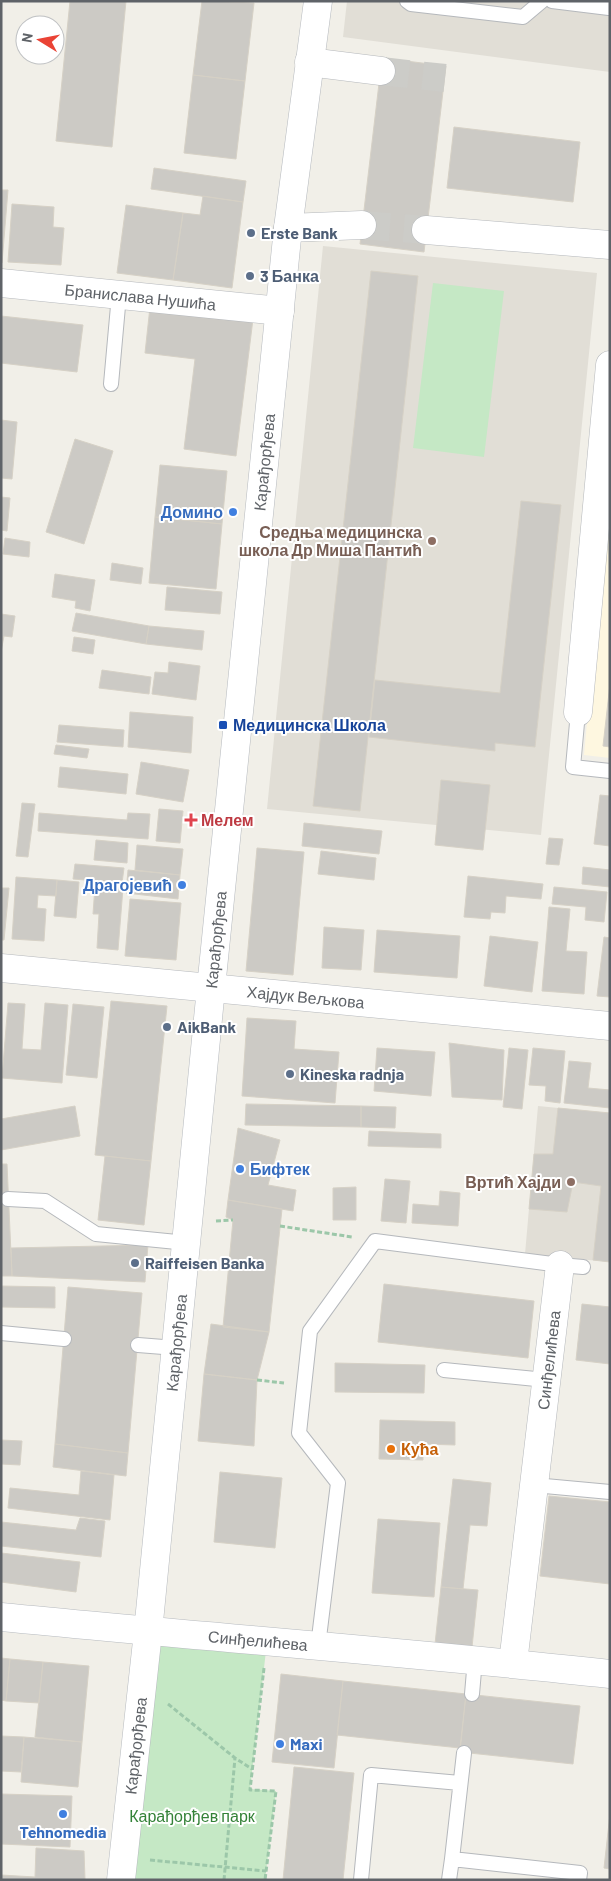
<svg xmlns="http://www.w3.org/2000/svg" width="611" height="1881" viewBox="0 0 611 1881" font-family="Barlow,sans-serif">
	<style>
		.commercial { fill: #fef7e0 }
		.education { fill: #e1ded6 }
		.green { fill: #c5e8c5 }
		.building { fill: #cccac5; stroke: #d6d1c6 }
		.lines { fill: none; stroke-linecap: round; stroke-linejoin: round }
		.street-tunnel { stroke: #ccccc8; stroke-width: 28; stroke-dasharray: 28 14; stroke-linecap: butt }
		.lane-casing { stroke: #b5b8bc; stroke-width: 16 }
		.street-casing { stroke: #b5b8bc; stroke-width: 29 }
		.secondary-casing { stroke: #b6babf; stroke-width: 29 }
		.path { stroke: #9cc7a9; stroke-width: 3; stroke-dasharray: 5 2.5; stroke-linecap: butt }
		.lane { stroke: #fff; stroke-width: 14 }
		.street { stroke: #fff; stroke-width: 28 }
		.secondary { stroke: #fff; stroke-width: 28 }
		.service-dot { fill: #5c6f8a; stroke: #fff; stroke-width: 2 }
		.shop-dot { fill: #3f7fe0; stroke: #fff; stroke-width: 2 }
		.education-dot { fill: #8d6e63; stroke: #fff; stroke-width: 2 }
		.transit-dot { fill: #1a4fb4; stroke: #fff; stroke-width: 2 }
		.health-dot { fill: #e0444e; stroke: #fff; stroke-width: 2 }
		.food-dot { fill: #e8710a; stroke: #fff; stroke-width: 2 }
		.labels { text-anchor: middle; stroke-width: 4; stroke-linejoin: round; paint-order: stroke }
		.service-label { font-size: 16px; font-weight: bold; fill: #4e5e75; stroke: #fff; text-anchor: start }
		.street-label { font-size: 16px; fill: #5f6368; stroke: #fff }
		.shop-label { font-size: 16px; font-weight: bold; fill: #366cbe; stroke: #fff; text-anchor: end }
		.education-label { font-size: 16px; font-weight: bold; fill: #785e54; stroke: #fff; text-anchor: end }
		.transit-label { font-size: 16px; font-weight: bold; fill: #164399; stroke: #fff; text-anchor: start }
		.health-label { font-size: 16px; font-weight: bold; fill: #be3a42; stroke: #fff; text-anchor: start }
		.food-label { font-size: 16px; font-weight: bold; fill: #c56008; stroke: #fff; text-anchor: start }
		.park-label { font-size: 16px; fill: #348238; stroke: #fff }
	</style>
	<rect width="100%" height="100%" fill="#f1efe8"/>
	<path class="commercial" d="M610,475V758L584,755Z"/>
	<path class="education" d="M347,1H610V72L343,37Z
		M323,246L597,273L541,835L267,809Z
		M538,1106L610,1113V1262L525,1254Z"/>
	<path class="green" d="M433,283L504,291L484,457L413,448Z
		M148,1632L267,1642L250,1789L276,1791L265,1880H121Z"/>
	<path class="building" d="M70,1H126L112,147L56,141Z
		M202,1L254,3L245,81L193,75Z
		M382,58L446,66L424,252L360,244Z
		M193,75L245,81L236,159L184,153Z
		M454,127L580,142L573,202L447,188Z
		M154,168L246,181L243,202L151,189Z
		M1,190H8L2,263H1Z
		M203,196L243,202L232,288L173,280L183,213L200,215Z
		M12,204L54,207L53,227L64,228L61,265L8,262Z
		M126,205L183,213L173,280L117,273Z
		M371,271L418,276L360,811L313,806Z
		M150,307L253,319L236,456L184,449L195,359L145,353Z
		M1,316L83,325L77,372L1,363Z
		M1,420L17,422L12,479L1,478Z
		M75,439L113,451L84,544L46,532Z
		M160,465L227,471L222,524L155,517Z
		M1,497L10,498L7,531L1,530Z
		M521,501L561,505L535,747L495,743V751L369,737L375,680L500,693Z
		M155,517L222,524L216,589L149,583Z
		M5,538L30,542L29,557L3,554Z
		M112,563L143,568L141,584L110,580Z
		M55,574L95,580L90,611L75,608L76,601L52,597Z
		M167,587L222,592L220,614L165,610Z
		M76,613L149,626L146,644L72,631Z
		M1,614L15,616L12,637L4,636L1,652Z
		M149,626L204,631L202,650L146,644Z
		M74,637L95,640L93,654L72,651Z
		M169,662L200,666L196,700L152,694L155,672L168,673Z
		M102,670L151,677L149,694L99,688Z
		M610,684V747L603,746Z
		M130,712L193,717L191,753L128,747Z
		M59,725L124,730L123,747L57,742Z
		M56,745L89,749L87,758L54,754Z
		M141,762L189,770L183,802L136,794Z
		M60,767L128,774L126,794L58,787Z
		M441,780L490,785L483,850L435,845Z
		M600,795L610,796V846L594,844Z
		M22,803L35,804L28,857L16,856Z
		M159,809L183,811L180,843L156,841Z
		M39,813L127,820L128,813L150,814L148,839L38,831Z
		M304,823L382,831L379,854L302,846Z
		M549,838L563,839L559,865L546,864Z
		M96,840L128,843L127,863L94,860Z
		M137,845L183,849L180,875L135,870Z
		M257,848L304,852L293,975L246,971Z
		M321,851L376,858L374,880L318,874Z
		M75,864L124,868L122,883L73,879Z
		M583,867L610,870V887L582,884Z
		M128,870L180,875L178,899L126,893Z
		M468,876L543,884L541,899L506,896L505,913L491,912L490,919L464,917Z
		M16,877L57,880L56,896L38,895L37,908L46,909L44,941L12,939Z
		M57,880L79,882L76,918L54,916Z
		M95,886L123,888L118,950L97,948L99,914H93Z
		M554,887L607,892L604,922L585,920L586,907L552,904Z
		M1,888H9L4,940H1Z
		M130,899L181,903L176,960L125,956Z
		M549,907L570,909L566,951L587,952L584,994L542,991Z
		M324,927L364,930L361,970L322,968Z
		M377,930L460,936L457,978L374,972Z
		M490,936L538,942L532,992L484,986Z
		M604,937L610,938V997L597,996Z
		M111,1001L167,1006L151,1161L95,1155Z
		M8,1003L25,1004L22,1049L41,1050L45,1003L68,1005L62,1083L2,1078Z
		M73,1004L104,1007L97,1078L66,1075Z
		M247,1018L296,1021L294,1049L339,1052L335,1103L242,1096Z
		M449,1043L504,1050L502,1100L452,1097Z
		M377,1048L435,1052L431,1096L374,1091Z
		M509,1048L528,1050L522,1109L503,1107Z
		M533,1048L565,1051L560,1103L545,1101L546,1086L529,1085Z
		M569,1061L591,1063L588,1088L610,1090V1108L564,1103Z
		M246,1104L361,1106V1127L245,1125Z
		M75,1106L80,1136L1,1150V1119Z
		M361,1106L396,1107L395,1128L361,1127Z
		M558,1108L610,1113V1262L593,1260L601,1186L573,1182L567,1212L529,1209L534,1154H553Z
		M238,1128L280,1140L268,1185L296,1190L293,1211L228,1200Z
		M369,1131L441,1134V1148L368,1146Z
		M105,1156L151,1161L144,1225L98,1220Z
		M1,1164H7L12,1276H1Z
		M385,1179L410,1181L406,1223L381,1221Z
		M356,1187V1220H333V1188Z
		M440,1191L460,1193L458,1226L412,1223L413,1204L439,1206Z
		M228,1200L282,1209L269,1332L223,1327L233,1220L226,1217Z
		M148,1245L145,1282L12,1276L11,1248Z
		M384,1284L534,1301L528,1358L378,1342Z
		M1,1286L55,1287V1308L1,1307Z
		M68,1287L142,1293L128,1453L55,1444Z
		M582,1304L610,1307V1364L576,1360Z
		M211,1324L269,1332L257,1380L204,1374Z
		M335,1363L425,1365L424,1393L335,1392Z
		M204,1374L257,1380L254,1446L198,1441Z
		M380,1420L455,1422V1445L423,1444V1460L379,1459Z
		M1,1440L22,1441L20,1465L1,1464Z
		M55,1444L128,1453L126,1476L53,1467Z
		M81,1471L114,1475L110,1520L8,1508L10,1488L79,1495Z
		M220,1472L282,1478L275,1548L214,1542Z
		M453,1479L491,1483L487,1526L470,1525L463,1589L441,1587Z
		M549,1496L610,1502V1584L540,1576Z
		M80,1518L105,1521L101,1557L1,1546V1522L76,1530Z
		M378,1519L440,1523L434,1597L372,1593Z
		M1,1553L80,1562L76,1592L1,1582Z
		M441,1587L478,1590L472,1647L435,1644Z
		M1,1658L10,1659L6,1701L1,1700Z
		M10,1659L43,1662L39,1703L6,1701Z
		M43,1662L89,1666L82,1742L35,1737Z
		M281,1674L343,1681L334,1768L272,1762Z
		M343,1681L466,1694L460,1748L337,1735Z
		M466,1694L580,1706L573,1764L460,1752Z
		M1,1736L24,1737L21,1772L1,1771Z
		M24,1737L82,1742L78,1787L21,1782Z
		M294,1767L354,1773L343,1880H283Z
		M1,1794L72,1796L70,1847L1,1844Z
		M610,1814V1869L604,1868Z
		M36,1848L84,1851L85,1880H1V1875L35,1877Z"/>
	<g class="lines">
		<path class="street-tunnel" d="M381,71L445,78
			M362,225L426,230"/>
		<defs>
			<path id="lane" d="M407,1L411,4L523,17L542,1
				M552,1L609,8V1
				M111,384L119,295
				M578,712L573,767L610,771
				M8,1199L45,1201L96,1234L187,1243
				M1,1333L64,1339
				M138,1345L176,1348
				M444,1370L546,1380
				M534,1485L610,1492
				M318,1646L338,1483L299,1433L310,1331L375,1241L560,1265L583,1267
				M472,1694L475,1659
				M464,1753L452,1859L580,1873L579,1880
				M361,1880L371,1775L460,1783
				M449,1880L452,1859"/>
			<g id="street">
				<path d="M309,62L381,71"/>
				<path d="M288,228L362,225"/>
				<path d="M426,230L610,245"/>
				<path id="s1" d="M1,283L280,311"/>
				<path d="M578,712L610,365"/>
				<path id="s2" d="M1,968L610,1026"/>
				<path id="s3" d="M513,1663L560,1265"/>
			</g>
			<g id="secondary">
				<path id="s4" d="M1,1617C204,1637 407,1652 610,1674"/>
				<path id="s5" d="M121,1880L148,1632L211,988L288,228L318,1"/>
			</g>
		</defs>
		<use href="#lane" class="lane-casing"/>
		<use href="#street" class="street-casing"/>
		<use href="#secondary" class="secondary-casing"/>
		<path class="path" d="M216,1221L233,1220
			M280,1226L352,1237
			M257,1380L284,1383
			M264,1668L250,1790L276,1791L265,1880
			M168,1704L235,1758L252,1769
			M150,1860L266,1871
			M224,1880L235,1758"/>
		<use href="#lane" class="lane"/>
		<use href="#street" class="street"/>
		<use href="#secondary" class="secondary"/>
	</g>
	<g class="service-dot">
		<circle cx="251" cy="233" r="5"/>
		<circle cx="250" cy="276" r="5"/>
		<circle cx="167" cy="1027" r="5"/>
		<circle cx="290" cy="1074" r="5"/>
		<circle cx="135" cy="1263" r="5"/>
	</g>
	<g class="shop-dot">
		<circle cx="233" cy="512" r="5"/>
		<circle cx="182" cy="885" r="5"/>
		<circle cx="240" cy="1169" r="5"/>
		<circle cx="280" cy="1744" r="5"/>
		<circle cx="63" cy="1814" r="5"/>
	</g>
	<g class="education-dot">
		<circle cx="432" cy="541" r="5"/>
		<circle cx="571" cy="1182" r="5"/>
	</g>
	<rect class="transit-dot" x="218" y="720" width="10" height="10" rx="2.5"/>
	<path class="health-dot" d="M188.5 812.5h5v5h5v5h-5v5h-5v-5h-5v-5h5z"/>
	<circle class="food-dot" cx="391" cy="1449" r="5"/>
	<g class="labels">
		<g class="service-label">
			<text x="261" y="239">Erste Bank</text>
			<text x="260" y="282">3 Банка</text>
			<text x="177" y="1033">AikBank</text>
			<text x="300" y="1080">Kineska radnja</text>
			<text x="145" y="1269">Raiffeisen Banka</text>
		</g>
		<g class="street-label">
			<text dy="6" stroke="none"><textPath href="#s1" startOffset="140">Бранислава Нушића</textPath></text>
			<text dy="6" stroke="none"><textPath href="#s5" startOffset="1425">Карађорђева</textPath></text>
			<text dy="6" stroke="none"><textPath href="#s5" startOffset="945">Карађорђева</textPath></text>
			<text dy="6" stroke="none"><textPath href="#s2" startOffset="306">Хајдук Вељкова</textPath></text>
			<text dy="6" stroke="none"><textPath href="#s5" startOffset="540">Карађорђева</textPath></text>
			<text dy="6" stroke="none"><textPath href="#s3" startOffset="305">Синђелићева</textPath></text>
			<text dy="6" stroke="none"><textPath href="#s4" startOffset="258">Синђелићева</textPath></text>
			<text dy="6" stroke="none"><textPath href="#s5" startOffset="135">Карађорђева</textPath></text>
		</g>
		<g class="shop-label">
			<text x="223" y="518">Домино</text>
			<text x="172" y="891">Драгојевић</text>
			<text x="250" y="1175" text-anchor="start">Бифтек</text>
			<text x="290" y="1750" text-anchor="start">Maxi</text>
			<text x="63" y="1838" text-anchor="middle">Tehnomedia</text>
		</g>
		<g class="education-label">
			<text x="422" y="538">Средња медицинска<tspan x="422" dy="18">школа Др Миша Пантић</tspan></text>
			<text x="561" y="1188">Вртић Хајди</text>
		</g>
		<g class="transit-label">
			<text x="233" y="731">Медицинска Школа</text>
		</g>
		<g class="health-label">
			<text x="201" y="826">Мелем</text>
		</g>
		<g class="food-label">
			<text x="401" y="1455">Кућа</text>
		</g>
		<g class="park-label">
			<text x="192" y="1822">Карађорђев парк</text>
		</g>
	</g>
	<rect width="611" height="1881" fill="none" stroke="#5f6368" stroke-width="5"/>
	<g transform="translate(40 40) rotate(280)"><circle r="24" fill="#ffffff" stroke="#bfc1c3"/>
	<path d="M0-4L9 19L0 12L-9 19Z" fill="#ea4335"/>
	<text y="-8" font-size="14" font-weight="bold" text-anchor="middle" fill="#5f6368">N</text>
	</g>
</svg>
